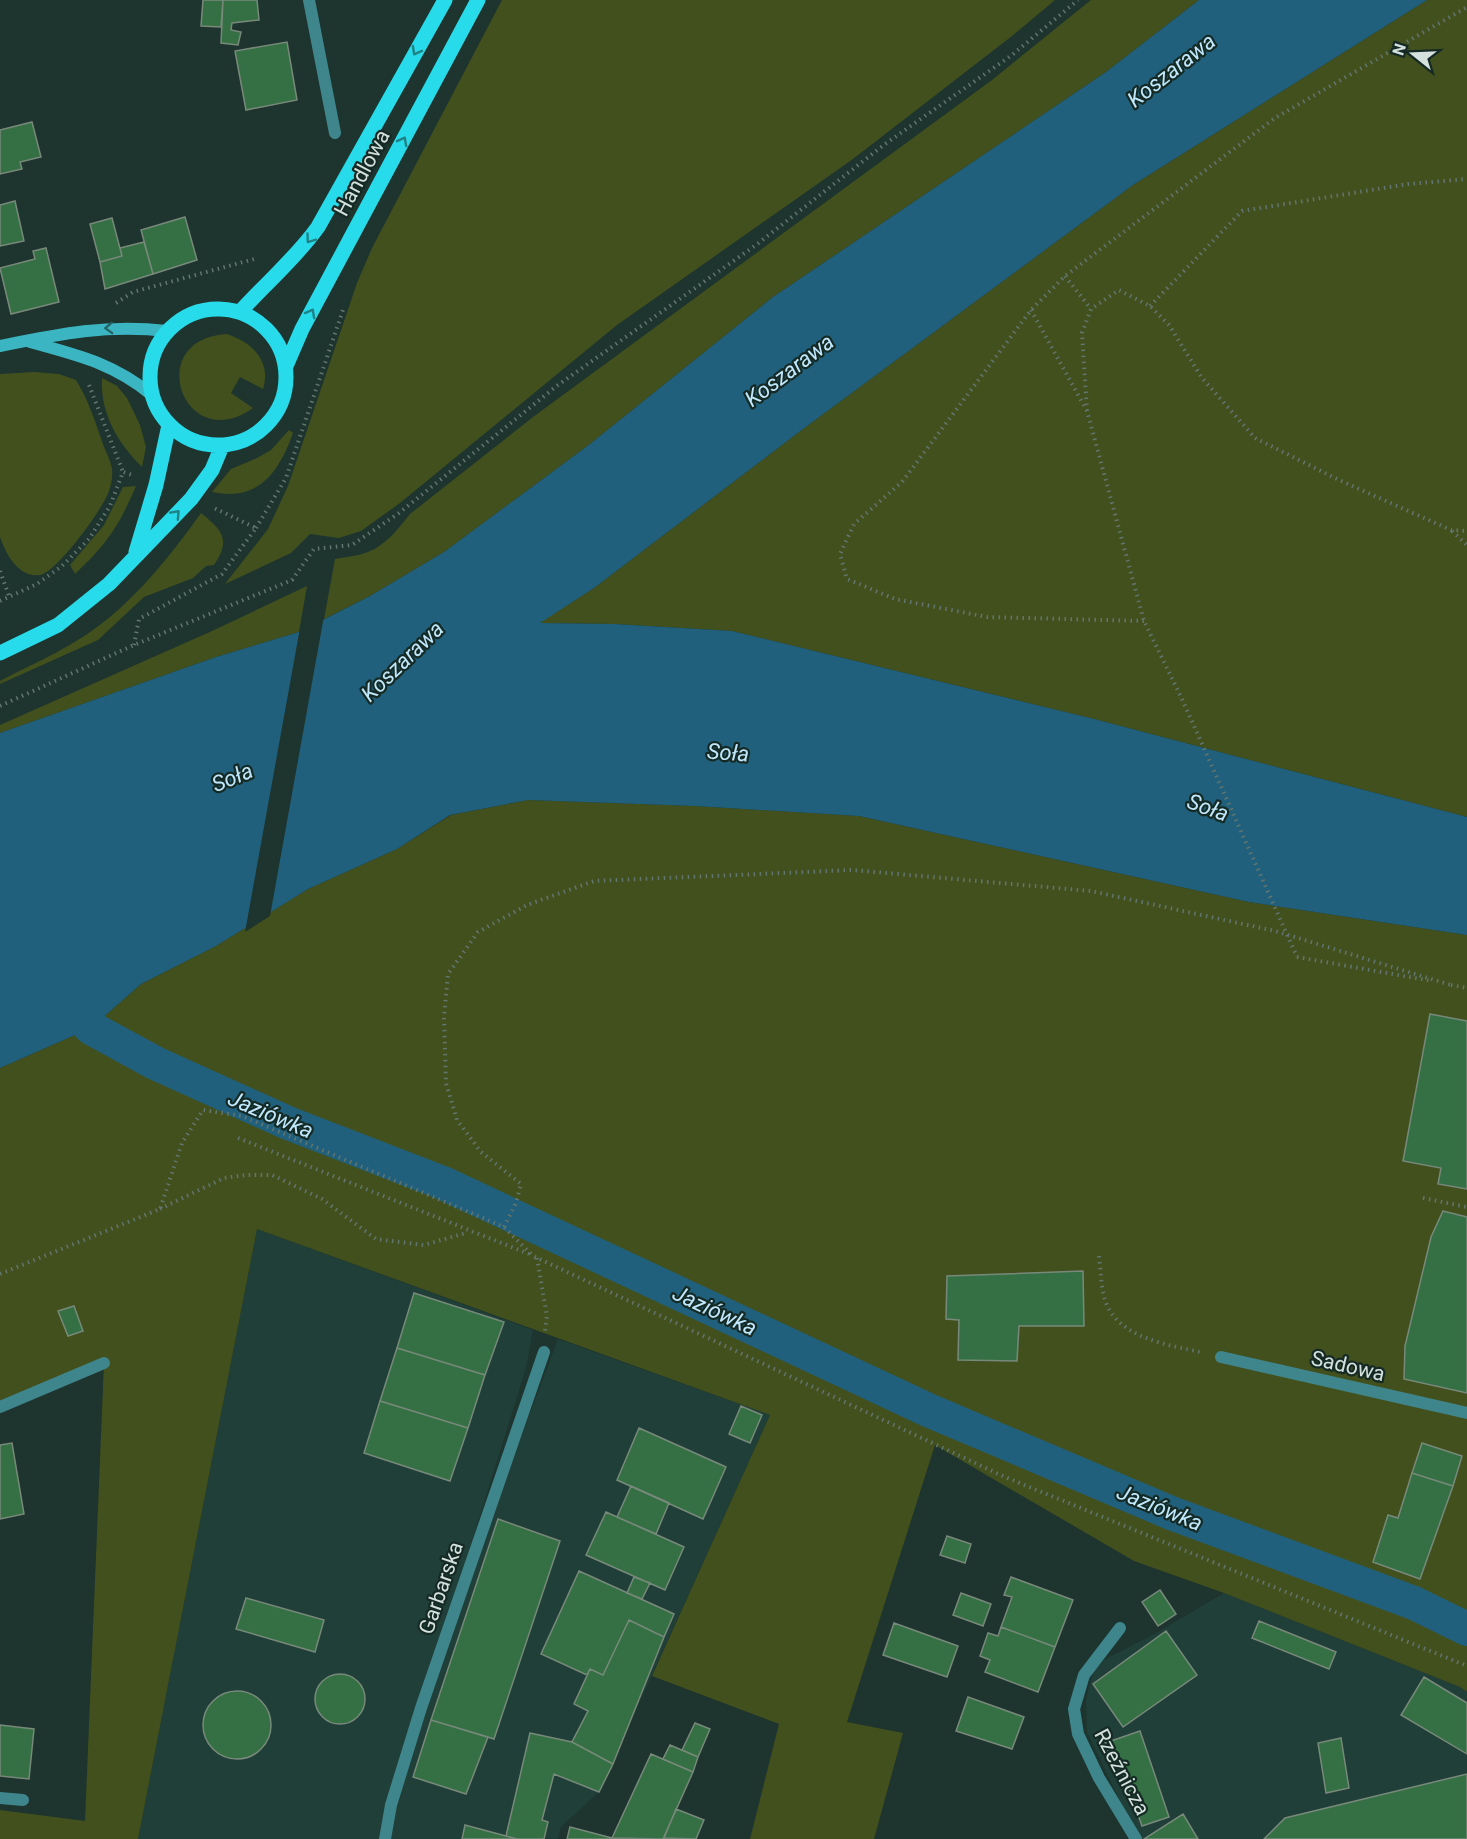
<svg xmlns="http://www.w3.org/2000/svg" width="1467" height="1839" viewBox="0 0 1467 1839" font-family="Roboto,sans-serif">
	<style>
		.built { fill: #203f38 }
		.green { fill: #42501d }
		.water { fill: #21607c }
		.pier { fill: #1e342e }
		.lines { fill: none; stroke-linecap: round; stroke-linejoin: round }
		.canal { stroke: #21607c; stroke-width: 34 }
		.building { fill: #347043; stroke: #78897b; stroke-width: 1.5 }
		.path { stroke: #62756f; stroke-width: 4; stroke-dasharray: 1.5 4.5; stroke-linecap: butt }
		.street { stroke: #3f858c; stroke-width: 12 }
		.secondary { stroke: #3ab5c1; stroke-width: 12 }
		.primary { stroke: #28dbea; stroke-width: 15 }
		.path-bridge { stroke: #62756f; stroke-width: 4; stroke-dasharray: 1.5 4.5; stroke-linecap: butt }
		.oneway { stroke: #1e8287 }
		.oneway2 { stroke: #246263 }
		.labels { text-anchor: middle; stroke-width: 4.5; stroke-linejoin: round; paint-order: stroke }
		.street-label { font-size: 21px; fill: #d4e1dd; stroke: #152a24 }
		.water-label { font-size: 22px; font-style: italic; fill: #c0e8fd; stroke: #152a24 }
	</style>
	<rect width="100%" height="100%" fill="#1e342e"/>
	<path class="built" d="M257,1229L533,1330L526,1368L425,1692L558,1339L770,1415L599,1792L561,1827L558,1839H138Z
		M1224,1593L1460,1687L1467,1692V1839H1138L1087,1732L1086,1700L1093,1672L1104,1660L1158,1632Z"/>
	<path class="green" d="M502,0H1055L1012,36L853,159L617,325L400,503L361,531L339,538L310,534L291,553L225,584L268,529L288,486L357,283L372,248Z
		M1091,0H1199L1106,72L773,297L590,444L444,552L370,596L324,619L335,559C345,557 358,556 368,552C386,545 399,528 410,514L533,417L992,80Z
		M1427,0H1467V817L1094,719L732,631L614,624L539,623L594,588L799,432L1133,185Z
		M226,334C251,341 272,361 263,389L240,377L231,393L253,408C184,457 142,340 226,334Z
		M34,372L59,374L76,380C89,401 96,424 104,447C107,454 111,462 112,469C113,475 111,486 109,491C103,509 57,572 40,575C18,578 6,554 0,537V374Z
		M102,378L117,386L127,398L140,425L146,447L142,467C117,442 100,413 102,378Z
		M289,430L293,433C279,472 259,502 212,492L231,469L257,458L271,450Z
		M136,486C119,526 107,544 75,574L70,565L104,525L123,487Z
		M201,513C223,531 231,540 214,565L206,566L193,578L144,597L98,640L0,684V681C24,668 50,657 73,643C124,614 167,561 201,513Z
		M307,586L299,632L216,657L0,733V725L212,631Z
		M528,800L695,806L859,816L1249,902L1467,935V1692L1460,1687L1224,1593L1134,1561L935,1445L847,1722L903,1733L874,1839H750L779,1724L652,1676L770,1415L257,1229L138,1839H0V1810L85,1821L104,1363L0,1407V1068L91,1028L141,984L216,946L308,889L397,849L451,815Z"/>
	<path class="water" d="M1199,0H1427L1133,185L799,432L594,588L540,623L614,624L732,631L1094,719L1467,817V935L1249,902L859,816L695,806L528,800L450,815L397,849L308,889L216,946L141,984L91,1028L0,1068V733L216,657L299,632L370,596L444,552L590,444L773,297L1106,72Z"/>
	<path class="pier" d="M324,616L270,916L245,932L300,628Z"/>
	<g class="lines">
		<path class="canal" d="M0,933L91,1028L155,1063L288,1123L443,1183L928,1410L1171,1513L1414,1603L1467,1629"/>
	</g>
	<path class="building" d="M203,0H223L221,27L201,26Z
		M223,0H257L259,20L232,23L231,30L241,32L238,45L221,43Z
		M287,42L297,100L246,110L235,51Z
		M32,122L41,157L20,162L22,169L0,174V130Z
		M15,201L24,241L0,246V205Z
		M185,217L197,260L153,274L141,230Z
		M112,218L122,256L100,262L90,224Z
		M144,242L153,274L105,289L100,262L122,256L120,248Z
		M46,248L59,302L11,314L0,268L35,259L33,251Z
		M1430,1014L1467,1021V1189L1438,1184L1441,1168L1403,1161Z
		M1443,1211L1467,1217V1393L1404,1379L1405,1346L1431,1237Z
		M1083,1271L1084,1326H1019L1017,1361L958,1360L959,1320L946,1319L947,1276Z
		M414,1293L504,1322L485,1375L397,1348Z
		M74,1306L83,1331L68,1336L58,1311Z
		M397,1348L485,1375L468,1428L380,1401Z
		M380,1401L468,1428L450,1481L364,1453Z
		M741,1406L762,1415L750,1443L729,1434Z
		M639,1428L726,1467L703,1519L617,1480Z
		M12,1443L24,1514L0,1519V1445Z
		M1422,1443L1462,1456L1453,1486L1412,1473Z
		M1412,1473L1453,1486L1420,1579L1373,1562L1388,1515L1398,1518Z
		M631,1486L669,1503L656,1534L617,1517Z
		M606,1512L684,1547L665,1590L586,1555Z
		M498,1519L560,1541L494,1739L431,1720Z
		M947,1536L971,1544L965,1563L940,1555Z
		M579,1571L674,1614L664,1637L629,1620L603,1675L590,1669L587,1675L541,1654Z
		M634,1577L650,1583L642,1599L627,1593Z
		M1011,1577L1073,1600L1055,1647L1001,1627L1012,1597L1004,1595Z
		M1160,1590L1176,1614L1158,1626L1142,1602Z
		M961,1593L991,1604L983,1626L953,1615Z
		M246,1598L324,1620L315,1652L236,1629Z
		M629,1620L664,1637L613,1764L572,1742L588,1711L574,1704L590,1669L603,1675Z
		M1259,1621L1336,1652L1329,1669L1252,1638Z
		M894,1623L958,1646L947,1677L883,1655Z
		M1001,1627L1055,1647L1038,1692L985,1672L990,1660L980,1656L988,1633L998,1636Z
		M1166,1631L1197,1675L1123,1727L1093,1684Z
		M315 1699a25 25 0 1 1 50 0a25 25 0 1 1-50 0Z
		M1424,1677L1467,1703V1754L1401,1715Z
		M203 1725a34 34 0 1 1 68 0a34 34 0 1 1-68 0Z
		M968,1697L1024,1717L1012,1749L956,1731Z
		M431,1720L488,1737L466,1794L413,1777Z
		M695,1723L710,1729L698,1757L682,1750Z
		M0,1725L34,1729L29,1779L0,1776Z
		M1140,1731L1169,1817L1142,1826L1116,1753L1109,1756L1105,1743Z
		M530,1733L572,1742L613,1764L599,1792L554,1774L542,1820L548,1822L544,1839H517L506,1836Z
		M1341,1738L1349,1788L1326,1793L1318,1743Z
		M670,1745L698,1757L693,1772L663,1759Z
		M651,1754L693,1772L663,1839L612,1838Z
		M1467,1774V1839H1264L1285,1818Z
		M676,1809L704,1820L696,1839L664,1838Z
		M1183,1814L1198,1839H1144Z
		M465,1825L506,1836L517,1839H462Z
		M570,1827L612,1838L614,1839H567Z"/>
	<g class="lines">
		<path class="path" d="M1065,276L1091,309
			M116,303L133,292L258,258
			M1150,306L1242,211L1408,184L1467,179
			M1031,310L1087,411L1144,621L1182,699
			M89,385L123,472
			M1087,411L1082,333L1091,309L1119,290L1150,306L1169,325L1202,378L1255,438L1339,480L1451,530L1467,531
			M256,528L286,478L344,307
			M1452,531L1467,545
			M0,571L9,596
			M0,601L37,584L62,566L89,539L110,506L123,472L135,476
			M1144,621L987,617L895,599L847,579L840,554L854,524L902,482L1031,310L1065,276L1275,118L1467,7
			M134,645L139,619L222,574L256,528L214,508
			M0,706L134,645L292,580L314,549L352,545L399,513L558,385L756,245L885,144L1012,55L1078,0
			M1297,957L1432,981
			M1451,985L1467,988
			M238,1138L529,1254
			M1423,1198L1467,1207
			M160,1209L224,1178L246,1175H272L322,1199L376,1239L424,1245L466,1233
			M504,1227L516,1203L521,1184L481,1152L457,1120L446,1083L444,1017L448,974L478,932L527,905L594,881L852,870L1091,891L1275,931L1451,985
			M1099,1256C1101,1272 1101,1289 1106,1303C1120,1338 1168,1345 1200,1352
			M537,1258L547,1316L545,1331
			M0,1274L160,1209L182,1143L203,1110L242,1116L504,1227L533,1256L1005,1477L1467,1666"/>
		<path class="street" d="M309,0L335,133
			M1221,1357L1467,1413
			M0,1407L104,1363
			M1120,1628L1084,1675L1074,1709L1078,1734L1099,1778L1136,1839
			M0,1798L23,1800
			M385,1839L391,1805L421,1708L544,1352"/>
		<path class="secondary" d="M30,342C77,355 113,363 152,395
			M0,346C59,334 107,324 167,331"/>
		<path class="primary" d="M150 377a68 68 0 1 1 136 0a68 68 0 1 1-136 0Z
			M240,312C266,283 296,258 318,227L445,0
			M286,366L302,329L478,0
			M136,552L156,485L169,425
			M0,653L58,625L109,584L191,499L212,470L222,446"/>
		<path class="path-bridge" d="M1182,699L1297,957"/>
	</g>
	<defs><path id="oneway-chevron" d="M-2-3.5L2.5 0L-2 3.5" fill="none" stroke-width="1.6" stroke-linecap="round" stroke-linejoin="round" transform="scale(1.5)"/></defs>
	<g class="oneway">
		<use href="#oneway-chevron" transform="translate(416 51) rotate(119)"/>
		<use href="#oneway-chevron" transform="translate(403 141) rotate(-62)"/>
		<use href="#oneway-chevron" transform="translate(310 239) rotate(126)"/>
		<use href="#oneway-chevron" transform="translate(311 313) rotate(-61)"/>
		<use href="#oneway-chevron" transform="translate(176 514) rotate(-47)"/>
	</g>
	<use class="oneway2" href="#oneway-chevron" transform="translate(109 328) rotate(178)"/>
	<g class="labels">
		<g class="street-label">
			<text transform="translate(362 173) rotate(-62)" y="7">Handlowa</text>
			<text transform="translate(1348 1366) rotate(13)" y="7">Sadowa</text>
			<text transform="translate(441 1588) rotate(-71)" y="7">Garbarska</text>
			<text transform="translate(1122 1772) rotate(62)" y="7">Rzeźnicza</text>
		</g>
		<g class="water-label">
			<text transform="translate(1171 70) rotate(-38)" y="8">Koszarawa</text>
			<text transform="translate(789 370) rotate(-37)" y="8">Koszarawa</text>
			<text transform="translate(402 661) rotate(-44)" y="8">Koszarawa</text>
			<text transform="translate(728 752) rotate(4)" y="8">Soła</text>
			<text transform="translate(232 777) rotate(-23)" y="8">Soła</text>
			<text transform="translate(1208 807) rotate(20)" y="8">Soła</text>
			<text transform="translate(271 1114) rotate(23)" y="8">Jaziówka</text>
			<text transform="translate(715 1310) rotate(25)" y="8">Jaziówka</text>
			<text transform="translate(1160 1507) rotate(22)" y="8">Jaziówka</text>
		</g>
	</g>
	<g transform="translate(1413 54) rotate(288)" stroke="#152a24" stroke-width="4.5" paint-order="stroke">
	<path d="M0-4.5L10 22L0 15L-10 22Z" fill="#d4e1dd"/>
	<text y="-9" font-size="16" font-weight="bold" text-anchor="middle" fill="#d4e1dd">N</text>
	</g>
</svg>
